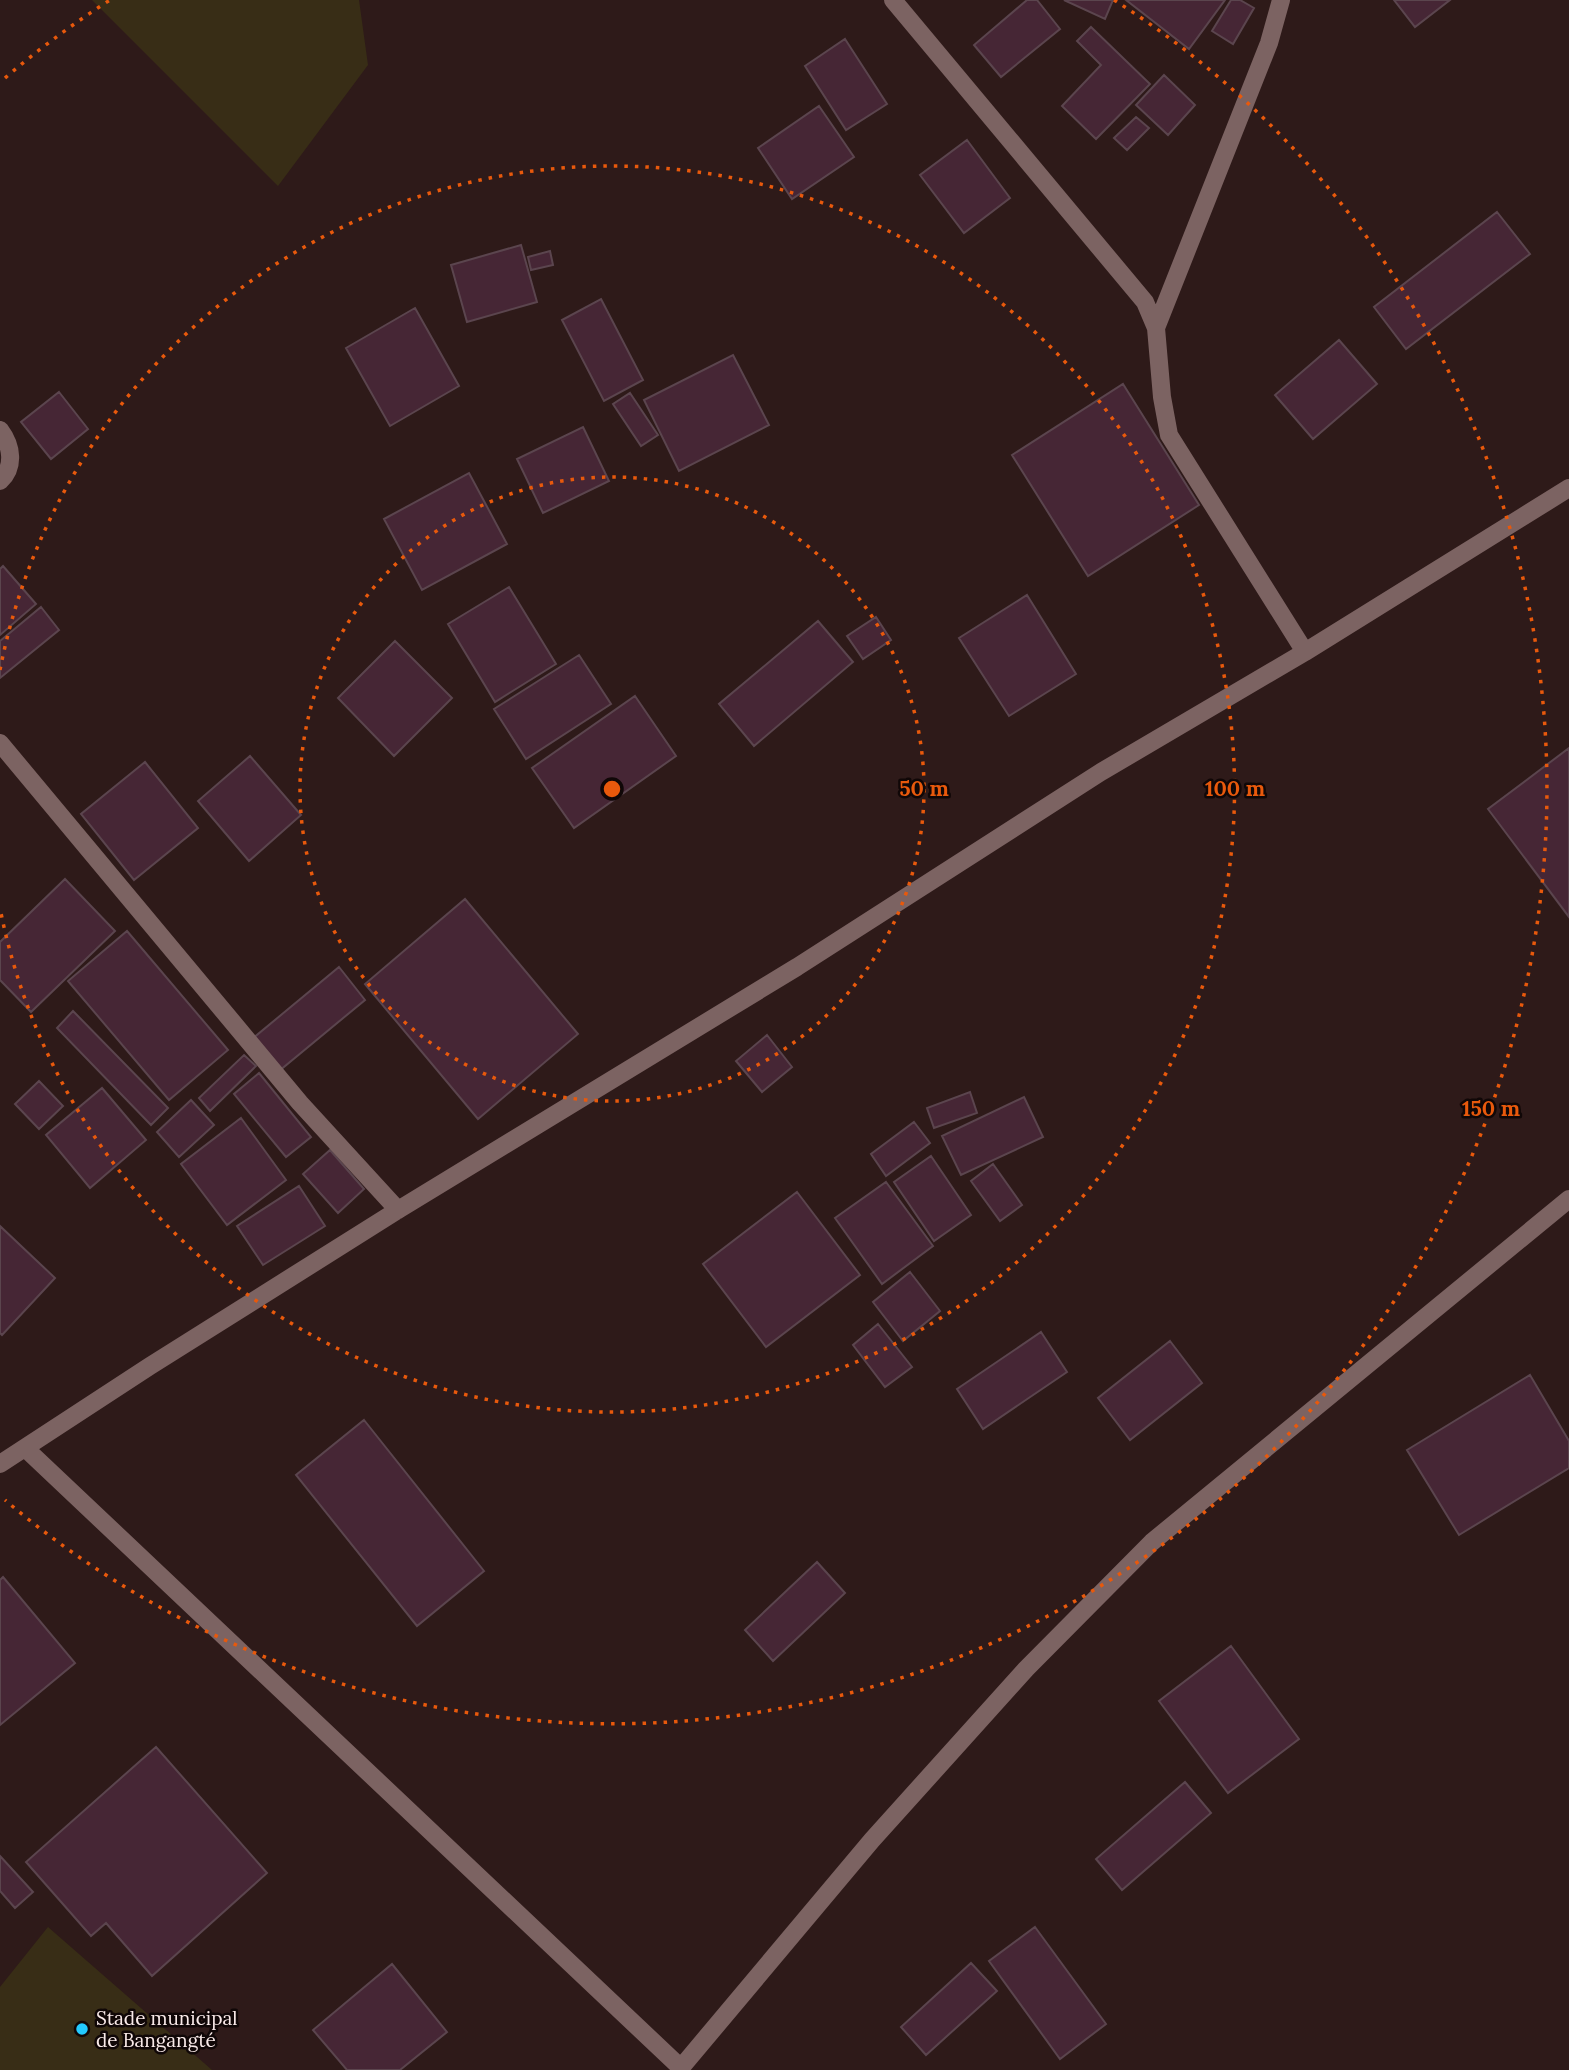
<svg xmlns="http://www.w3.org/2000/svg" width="1569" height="2070" viewBox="0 0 1569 2070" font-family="Lora,serif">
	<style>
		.green { fill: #382d16 }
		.building { fill: #462635; stroke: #5b454e; stroke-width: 2 }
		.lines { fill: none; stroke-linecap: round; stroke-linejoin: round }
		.minor { stroke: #7c6362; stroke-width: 18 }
		.ring { fill: none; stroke: #e8590c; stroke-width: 3.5; stroke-dasharray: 3.5 7 }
		.poi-dot { fill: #23c9fe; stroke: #100707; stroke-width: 2.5 }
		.labels { text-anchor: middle; stroke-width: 5; stroke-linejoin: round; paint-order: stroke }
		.poi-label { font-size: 19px; fill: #f9eae9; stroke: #100707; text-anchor: start }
		.centre { fill: #e8590c; stroke: #100707; stroke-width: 3.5 }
		.ring-label { font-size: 21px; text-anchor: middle; font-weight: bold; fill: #e8590c; stroke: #100707; stroke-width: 5; stroke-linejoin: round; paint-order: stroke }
	</style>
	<rect width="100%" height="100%" fill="#2e1a19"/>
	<path class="green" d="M92,0H359L368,65L278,186Z
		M48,1927L212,2070H0V1987Z"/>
	<path class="building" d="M1027,0H1037L1060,29L1001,77L974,45Z
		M1064,0H1113L1105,19Z
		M1126,0H1225L1189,49Z
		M1231,0H1240L1254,8L1233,44L1212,31Z
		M1394,0H1450L1415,27Z
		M1091,27L1150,84L1096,139L1062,106L1101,65L1077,41Z
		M845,39L887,104L846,130L805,66Z
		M1164,75L1195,105L1168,135L1136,105Z
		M819,106L854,157L792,199L758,148Z
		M1136,117L1149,128L1127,150L1114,138Z
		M967,140L1010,198L964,233L920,175Z
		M1497,212L1530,254L1406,349L1374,307Z
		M521,245L537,302L467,322L451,265Z
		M550,251L553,265L531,270L528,257Z
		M601,299L643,380L604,401L562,320Z
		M415,308L459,386L390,426L346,348Z
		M1339,340L1377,384L1313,439L1275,395Z
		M733,355L769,425L679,471L644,400Z
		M1123,384L1199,505L1088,576L1012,455Z
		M59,392L88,429L51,459L21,422Z
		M630,393L658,435L641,446L613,404Z
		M583,427L609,481L543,513L517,459Z
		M469,473L507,544L422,590L384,519Z
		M3,566L36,604L0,635V569Z
		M509,587L556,664L495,702L448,624Z
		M1027,595L1076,674L1009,716L959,638Z
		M41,607L59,630L0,678V641Z
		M876,617L891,640L863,659L847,636Z
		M818,621L853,662L754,746L719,704Z
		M395,641L452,698L394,756L338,698Z
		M579,655L611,704L526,759L494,709Z
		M635,696L676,756L574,828L532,768Z
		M1569,748V917L1488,809Z
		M250,756L301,815L249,861L198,801Z
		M145,762L198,828L134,880L81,814Z
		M65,879L115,931L31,1012L0,980V942Z
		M465,899L578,1034L478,1119L365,984Z
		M127,931L228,1050L169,1100L68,981Z
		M339,967L365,1000L279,1071L252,1039Z
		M73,1011L168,1108L151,1125L57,1028Z
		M767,1035L792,1067L762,1092L736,1061Z
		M244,1055L256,1066L210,1111L199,1098Z
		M259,1073L311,1137L286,1157L234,1094Z
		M39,1081L63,1106L39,1129L15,1104Z
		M102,1088L146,1140L90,1188L46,1135Z
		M970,1092L977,1113L934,1128L927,1108Z
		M1024,1097L1043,1137L961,1175L942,1136Z
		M191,1100L214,1125L179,1157L157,1132Z
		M241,1118L286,1180L227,1225L181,1164Z
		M914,1122L930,1143L886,1176L871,1154Z
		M330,1150L364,1189L338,1213L303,1174Z
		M931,1156L971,1215L934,1241L894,1182Z
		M993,1164L1022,1205L1000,1221L971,1181Z
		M886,1182L933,1246L882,1284L835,1218Z
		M299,1186L325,1226L263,1265L237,1226Z
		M797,1192L860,1275L766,1347L703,1264Z
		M0,1226L55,1278L2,1335L0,1333Z
		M910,1272L940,1311L903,1341L873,1302Z
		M878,1324L912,1367L885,1387L853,1345Z
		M1041,1332L1067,1372L983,1429L957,1389Z
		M1170,1341L1202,1383L1130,1440L1098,1398Z
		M1530,1375L1569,1441V1468L1459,1535L1407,1450Z
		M364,1420L484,1571L417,1626L296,1475Z
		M817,1562L845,1593L773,1661L745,1630Z
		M3,1577L75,1663L0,1725V1580Z
		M1231,1646L1299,1739L1228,1793L1159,1701Z
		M156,1747L267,1873L152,1976L106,1923L91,1936L26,1862Z
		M1185,1782L1211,1813L1122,1890L1096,1859Z
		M0,1856L33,1892L15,1908L0,1891Z
		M1035,1927L1106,2024L1060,2059L989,1961Z
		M971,1963L997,1991L926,2055L901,2027Z
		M392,1964L447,2032L400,2070H347L313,2030Z"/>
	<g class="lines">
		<path class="minor" d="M893,0L1145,302L1156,328L1162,397L1169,435L1305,652
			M1156,328L1269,43L1281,0
			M0,430C12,446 15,467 0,481
			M0,743L300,1103L398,1210
			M25,1448L680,2067
			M0,1464L150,1366L398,1210L797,967L1101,772L1305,652L1569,488
			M679,2070L872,1840L1026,1669L1152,1542L1569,1199"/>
	</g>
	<g class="ring">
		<circle cx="612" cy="789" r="312"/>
		<path d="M0 670A623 623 0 1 1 0 908"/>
		<path d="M5 78A935 935 0 0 1 110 0M1114 0A935 935 0 1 1 5 1500"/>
	</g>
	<circle class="poi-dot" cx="82" cy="2029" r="7"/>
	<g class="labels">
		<g class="poi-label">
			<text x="96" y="2025">Stade municipal<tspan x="96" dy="22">de Bangangté</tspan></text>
		</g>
	</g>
	<circle cx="612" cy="789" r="10" class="centre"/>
	<g class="ring-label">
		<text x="924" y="796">50 m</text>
		<text x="1235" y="796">100 m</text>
		<text x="1491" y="1116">150 m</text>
	</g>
</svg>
